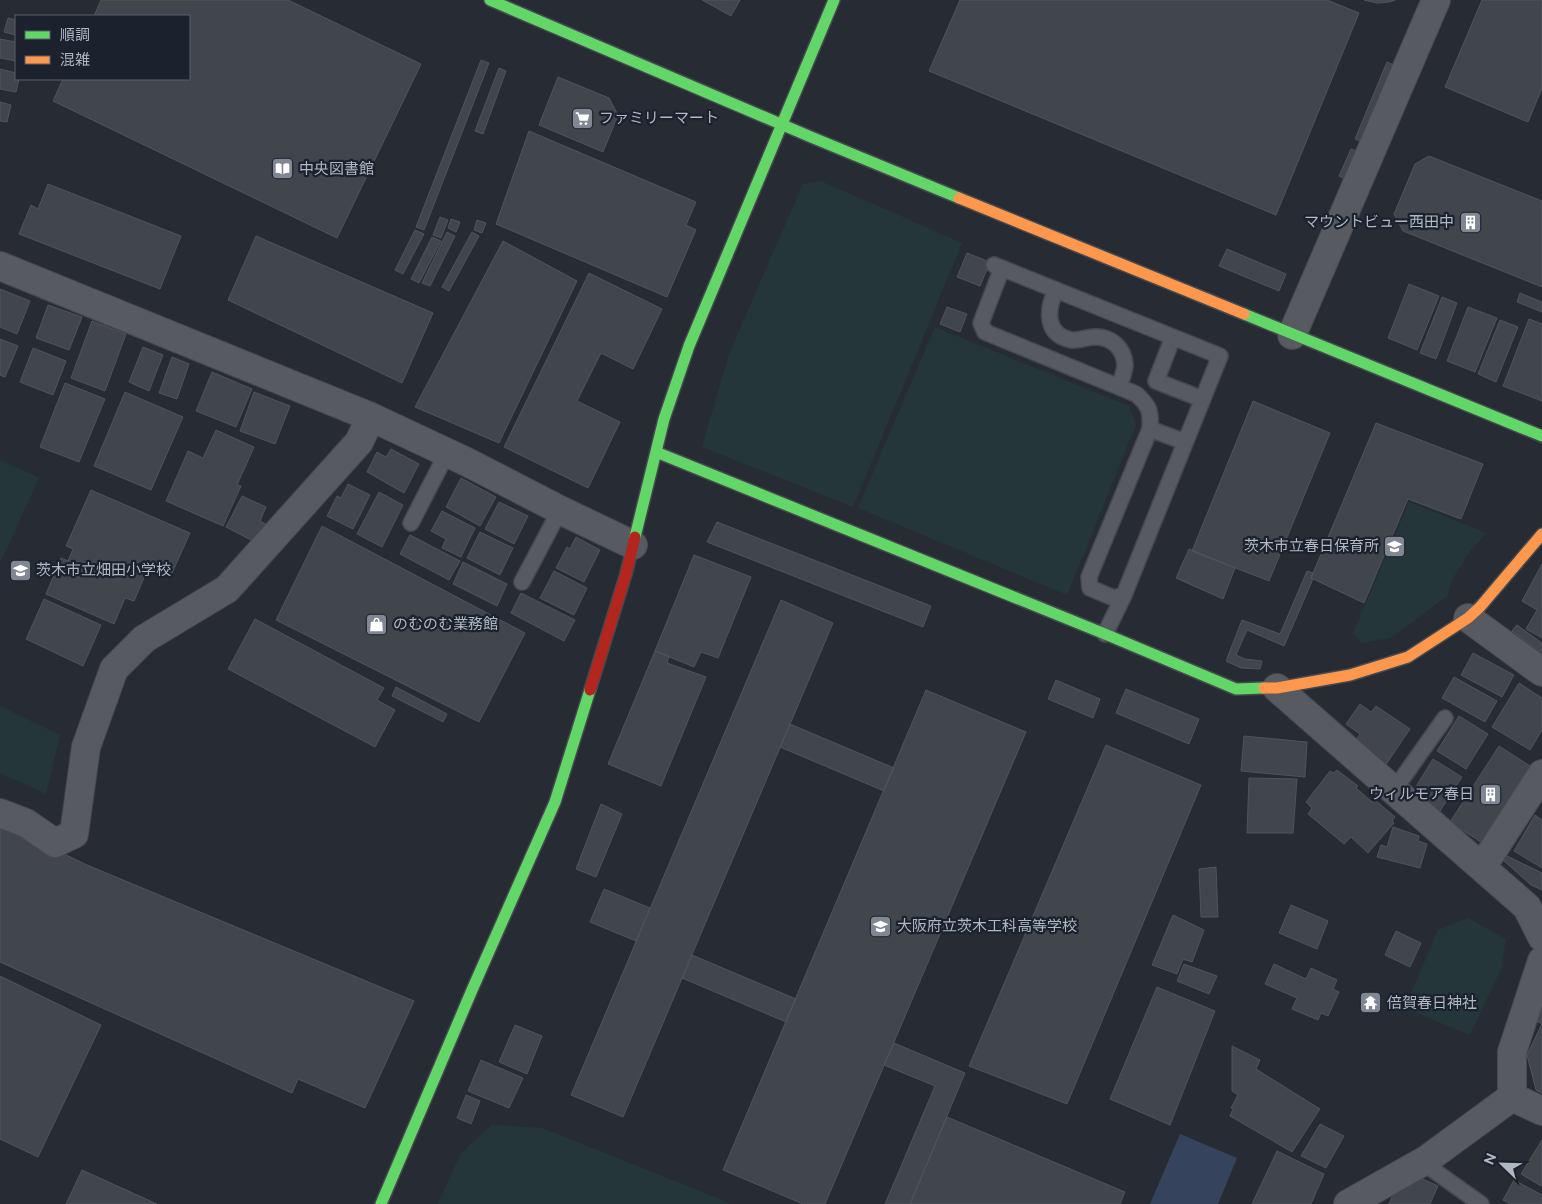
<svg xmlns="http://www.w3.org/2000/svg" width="1542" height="1204" viewBox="0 0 1542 1204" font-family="Raleway,'Noto Sans JP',sans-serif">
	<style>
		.green { fill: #243639 }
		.water { fill: #35445c }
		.building { fill: #41464c; stroke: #4f545b }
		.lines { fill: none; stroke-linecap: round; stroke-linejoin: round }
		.lane-casing { stroke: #45484f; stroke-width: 18 }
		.street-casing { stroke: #45484f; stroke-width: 30 }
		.fast-casing { stroke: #45484f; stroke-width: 14 }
		.slow-casing { stroke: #45484f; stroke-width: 14 }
		.jam-casing { stroke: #45484f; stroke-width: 14 }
		.lane { stroke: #575a61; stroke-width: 15 }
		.street { stroke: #575a61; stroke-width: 28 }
		.fast { stroke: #63d668; stroke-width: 11 }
		.slow { stroke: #ff974d; stroke-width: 11 }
		.jam { stroke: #b3261e; stroke-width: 11 }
		.labels { text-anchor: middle; stroke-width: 4.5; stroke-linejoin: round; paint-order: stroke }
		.poi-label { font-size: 15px; fill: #b0b8c5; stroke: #1b222e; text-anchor: start }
	</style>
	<rect width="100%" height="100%" fill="#272c34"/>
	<path class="green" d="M821,181L962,243L853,507L702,447L729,354L803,184Z
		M935,327L1129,406L1136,425L1067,595L858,508Z
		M0,460L39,478L0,563Z
		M1409,502L1486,533L1468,554L1453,578L1447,596L1390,638L1361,643L1353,633Z
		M0,706L60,735L46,794L0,773Z
		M1468,918L1506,939L1501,969L1470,1035L1405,1008L1438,930Z
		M492,1125L542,1128L732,1204H438L461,1153Z"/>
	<path class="water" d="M1180,1134L1237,1158L1218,1204H1150Z"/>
	<path class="building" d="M101,0H288L421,64L337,238L53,101L63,79H189V16H94Z
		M702,0H740L731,16Z
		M960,0H1327L1359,13L1276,215L929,71Z
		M1364,0H1395L1390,2L1377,3Z
		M1482,0H1542V88L1528,122L1445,87Z
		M8,18L16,20V35L4,32Z
		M0,39L16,42V61L0,58Z
		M481,60L489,63L424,230L416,227Z
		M1387,62L1396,66L1363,142L1355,139Z
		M499,68L506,71L483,134L475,131Z
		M0,69L16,73V79H19L16,92L0,89Z
		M558,77L609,98L618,115L603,152L539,125Z
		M0,102L11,105L7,122L0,121Z
		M529,131L696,202L686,225L696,230L667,297L496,224Z
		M1351,149L1359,152L1347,180L1339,176Z
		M1429,156L1542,201V287L1403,231L1394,214L1415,164Z
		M48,184L181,236L160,289L19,234L31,205L38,209Z
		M440,217L448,220L441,238L433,235Z
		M451,219L460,222L456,232L448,228Z
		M477,220L486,223L482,233L474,230Z
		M415,230L424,234L403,274L395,270Z
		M447,232L455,236L430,286L422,283Z
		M472,232L479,236L449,291L442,287Z
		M256,236L433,313L402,383L228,300Z
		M432,237L441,241L419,283L411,279Z
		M503,241L577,281L499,443L415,407Z
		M1227,249L1286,274L1279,291L1219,266Z
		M967,253L990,262L980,286L957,277Z
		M589,273L662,309L633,369L601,353L577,401L620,422L588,488L504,447Z
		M1409,284L1439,296L1417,350L1388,338Z
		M0,289L30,301L17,334L0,327Z
		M1520,293L1542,302V312L1517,302Z
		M1442,297L1457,303L1436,359L1420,353Z
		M48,305L82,317L69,350L36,338Z
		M947,307L967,314L960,332L940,324Z
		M1468,307L1497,318L1475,372L1447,361Z
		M1529,319L1542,324V401L1503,386Z
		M1500,320L1518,327L1496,382L1478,374Z
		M92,321L126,334L105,391L71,378Z
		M0,339L18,346L5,377L0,375Z
		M143,347L163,355L149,391L129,382Z
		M33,348L66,361L53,395L20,382Z
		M172,357L189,364L177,399L159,393Z
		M212,372L252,389L236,427L196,411Z
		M65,383L105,399L79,462L40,447Z
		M125,392L183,417L151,490L94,466Z
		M254,392L290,406L275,444L240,431Z
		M1253,401L1330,433L1269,581L1192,551Z
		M1376,423L1483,464L1461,519L1408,499L1364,603L1311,578Z
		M216,430L254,447L237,485L241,486L223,526L166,501L188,451L203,458Z
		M391,449L419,464L404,493L367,472L377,452L386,457Z
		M461,478L496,497L480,526L446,507Z
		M348,484L370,495L353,529L327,516L337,496L341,498Z
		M91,490L190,533L171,575L139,561L136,568L146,573L134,601L125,598L114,624L46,594L61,558L68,561L73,549L66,546Z
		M379,492L403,505L382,547L357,534Z
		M242,496L266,507L260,521L269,526L253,541L226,527Z
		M499,502L528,516L514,544L485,529Z
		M442,511L475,528L461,557L442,548L446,539L431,531Z
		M717,522L931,606L923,627L707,542Z
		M322,526L525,633L479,722L276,620Z
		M480,532L513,548L500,575L467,558Z
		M410,535L460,561L449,580L400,554Z
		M576,537L600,550L584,582L556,568L567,547L570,549Z
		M1189,549L1235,568L1223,599L1176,578Z
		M694,555L751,577L718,658L701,652L694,667L655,651Z
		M463,562L507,584L497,606L453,584Z
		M1542,564V638L1526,629L1537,610L1522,601Z
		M554,571L587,588L574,615L540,598Z
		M1307,571L1313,573L1311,578L1313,579L1284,646L1247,630L1236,655L1245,659L1262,661L1260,669L1241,668L1226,661L1242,620L1280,634Z
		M521,593L575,620L564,641L511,613Z
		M44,599L101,625L83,666L26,639Z
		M781,600L833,623L623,1117L571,1095Z
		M255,619L384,688L377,700L395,710L375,747L228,669Z
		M1517,625L1542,643V653L1512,631Z
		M655,651L669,656L667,663L706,677L661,786L608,764Z
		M1473,653L1514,675L1502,697L1461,675Z
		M1454,677L1497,701L1485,722L1442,698Z
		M1056,680L1100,699L1093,718L1048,699Z
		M1519,683L1542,698V730L1530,750L1492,727Z
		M396,687L447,714L443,722L392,696Z
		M1126,689L1199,719L1189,744L1116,713Z
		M926,690L1026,732L825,1204H803L723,1170Z
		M1360,704L1371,712L1376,706L1410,729L1385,766L1352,745L1360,734L1346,724Z
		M1459,716L1488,734L1466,769L1437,751Z
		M790,724L894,768L884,791L780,747Z
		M1244,736L1307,742L1305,777L1241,771Z
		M1106,745L1201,785L1067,1104L969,1066Z
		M1499,746L1530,766L1481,842L1450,822Z
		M1433,759L1462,777L1440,811L1412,793Z
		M1337,770L1358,786L1356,788L1372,802L1375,800L1395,817L1392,821L1394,823L1368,853L1351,837L1344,844L1308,814L1312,808L1306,802L1330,771L1333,773Z
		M1249,778L1297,779L1293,833H1247Z
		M601,804L622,814L596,877L576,869Z
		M1535,815L1542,820V868L1514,851Z
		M0,823L87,865L414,1001L365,1108L298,1079L292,1093L0,962Z
		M1393,827L1419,836L1418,841L1427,844L1420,868L1377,857L1381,845L1387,847Z
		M1505,855L1542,873V890L1531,885L1503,860Z
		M1216,867L1218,917H1201L1199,869Z
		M604,889L650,908L636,941L590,922Z
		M1291,905L1328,921L1317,949L1279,933Z
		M1173,915L1204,930L1192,962L1183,959L1177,974L1152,965Z
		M1396,931L1421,943L1410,967L1385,955Z
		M692,955L796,999L786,1022L682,978Z
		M1184,964L1217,976L1209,994L1177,981Z
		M1274,964L1306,979L1311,968L1337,980L1333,989L1339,992L1328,1016L1321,1013L1318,1020L1292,1009L1297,998L1265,984Z
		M0,976L101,1025L38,1157L0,1139Z
		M1157,987L1215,1011L1170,1125L1110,1099Z
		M1542,1000V1024L1533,1019Z
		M1542,1024V1093L1536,1090L1527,1055Z
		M515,1025L542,1036L527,1074L499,1062Z
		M894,1043L965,1073L910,1204H885L935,1086L884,1065Z
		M1232,1046L1260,1060L1256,1069L1320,1109L1292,1152L1230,1116L1233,1109L1231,1108L1238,1095L1232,1091Z
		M481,1060L523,1078L509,1108L468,1091Z
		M466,1095L480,1101L471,1124L457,1118Z
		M947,1117L1125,1192L1120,1204H910Z
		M1320,1124L1344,1136L1326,1168L1301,1156Z
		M1542,1140V1184L1541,1186L1521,1174Z
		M1277,1151L1324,1174L1311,1204H1252Z
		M82,1170L157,1204H66Z
		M1418,1177L1438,1186L1430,1204H1389L1394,1192Z
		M1514,1180L1542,1195V1204H1510L1503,1200Z"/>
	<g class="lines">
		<defs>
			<path id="lane" d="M994,265L1220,356L1124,595L1114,598L1090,588L1089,577L1150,429C1151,412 1150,406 1136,394L985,332L981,323L1002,268
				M1056,290C1047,309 1044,334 1071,340C1080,341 1086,337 1094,337C1111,336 1124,348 1125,365C1125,371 1121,380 1119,387
				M1173,337L1156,381L1202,399
				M1150,429L1185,442
				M411,523L447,453
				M522,582L560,510
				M1105,634L1124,595
				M1394,790L1445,718
				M1422,1162L1481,1204"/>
			<path id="street" d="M0,266L371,417L467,462L560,510L633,545
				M1292,335L1436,0
				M1468,618L1542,672
				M1277,688L1527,907L1542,937
				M0,813L26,823L55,843L74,834L86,747L114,669L144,639L227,589L359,442L371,417
				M1482,867L1542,774
				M1512,1097V1052L1542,961
				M1512,1097L1542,1111
				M1348,1204L1426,1160L1512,1097"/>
			<path id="fast" d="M490,0L811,137L959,198
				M1244,314L1542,436
				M656,452L1105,634L1236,689L1264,688
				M635,537L664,419L689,346L834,0
				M381,1204L472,990L555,802L590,690"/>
			<path id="slow" d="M959,198L1244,314
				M1264,688H1277L1350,675L1408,657L1468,618L1480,607L1542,534"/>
			<path id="jam" d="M590,690L626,574L635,537"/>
		</defs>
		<use href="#lane" class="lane-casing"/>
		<use href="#street" class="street-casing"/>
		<use href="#fast" class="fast-casing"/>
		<use href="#slow" class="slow-casing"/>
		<use href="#jam" class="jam-casing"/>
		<use href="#lane" class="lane"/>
		<use href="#street" class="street"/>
		<use href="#fast" class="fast"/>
		<use href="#slow" class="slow"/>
		<use href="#jam" class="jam"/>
	</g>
	<defs>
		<symbol id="supermarket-square" viewBox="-11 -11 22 22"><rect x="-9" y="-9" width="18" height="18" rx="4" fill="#808792" stroke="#1b222e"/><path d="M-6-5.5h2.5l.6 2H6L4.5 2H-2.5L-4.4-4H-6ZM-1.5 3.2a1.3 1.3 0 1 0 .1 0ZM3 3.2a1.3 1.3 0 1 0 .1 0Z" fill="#fff"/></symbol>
		<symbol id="library-square" viewBox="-11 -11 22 22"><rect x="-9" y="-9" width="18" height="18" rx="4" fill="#808792" stroke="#1b222e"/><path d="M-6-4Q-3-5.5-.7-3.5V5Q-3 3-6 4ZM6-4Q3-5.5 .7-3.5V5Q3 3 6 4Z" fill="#fff"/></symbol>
		<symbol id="building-square" viewBox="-11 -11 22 22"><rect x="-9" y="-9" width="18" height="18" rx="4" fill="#808792" stroke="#1b222e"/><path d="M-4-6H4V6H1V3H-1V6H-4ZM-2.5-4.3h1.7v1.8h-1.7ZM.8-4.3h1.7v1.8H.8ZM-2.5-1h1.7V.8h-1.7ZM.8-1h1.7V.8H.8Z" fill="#fff"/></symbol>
		<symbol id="school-square" viewBox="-11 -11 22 22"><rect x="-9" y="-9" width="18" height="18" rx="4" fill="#808792" stroke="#1b222e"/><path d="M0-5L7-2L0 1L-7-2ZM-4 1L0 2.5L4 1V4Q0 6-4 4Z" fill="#fff"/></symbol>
		<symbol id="shop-square" viewBox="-11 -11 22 22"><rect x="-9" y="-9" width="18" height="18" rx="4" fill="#808792" stroke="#1b222e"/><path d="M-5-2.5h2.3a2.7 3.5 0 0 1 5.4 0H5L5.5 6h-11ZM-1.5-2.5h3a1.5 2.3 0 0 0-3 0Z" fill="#fff"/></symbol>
		<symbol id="temple-square" viewBox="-11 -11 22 22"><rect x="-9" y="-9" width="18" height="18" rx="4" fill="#808792" stroke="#1b222e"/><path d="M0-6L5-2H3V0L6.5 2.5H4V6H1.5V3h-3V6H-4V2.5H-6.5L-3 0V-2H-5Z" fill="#fff"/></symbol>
	</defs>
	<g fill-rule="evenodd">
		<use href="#supermarket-square" x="570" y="106" width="25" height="25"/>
		<use href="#library-square" x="270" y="156" width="25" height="25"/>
		<use href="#building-square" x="1458" y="210" width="25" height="25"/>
		<use href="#school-square" x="1382" y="534" width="25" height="25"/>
		<use href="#school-square" x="8" y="558" width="25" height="25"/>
		<use href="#shop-square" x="364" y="612" width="25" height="25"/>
		<use href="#building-square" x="1478" y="782" width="25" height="25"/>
		<use href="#school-square" x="868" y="914" width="25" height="25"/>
		<use href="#temple-square" x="1358" y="990" width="25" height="25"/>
	</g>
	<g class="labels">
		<g class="poi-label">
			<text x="599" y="123">ファミリーマート</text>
			<text x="299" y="174">中央図書館</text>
			<text x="1454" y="227" text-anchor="end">マウントビュー西田中</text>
			<text x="1379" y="551" text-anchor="end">茨木市立春日保育所</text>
			<text x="36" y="575">茨木市立畑田小学校</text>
			<text x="393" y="629">のむのむ業務館</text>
			<text x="1474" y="799" text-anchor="end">ウィルモア春日</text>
			<text x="897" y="931">大阪府立茨木工科高等学校</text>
			<text x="1387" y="1008">倍賀春日神社</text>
		</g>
	</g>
	<rect x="15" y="15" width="175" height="65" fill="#1b222e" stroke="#575e6a"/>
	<rect x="25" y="31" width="25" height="8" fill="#63d668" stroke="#575e6a"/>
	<text x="60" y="40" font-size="15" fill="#b0b8c5">順調</text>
	<rect x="25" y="56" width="25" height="8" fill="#ff974d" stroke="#575e6a"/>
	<text x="60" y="65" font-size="15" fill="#b0b8c5">混雑</text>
	<g transform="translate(1502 1164) rotate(293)" stroke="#1b222e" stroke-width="4" paint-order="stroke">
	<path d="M0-4L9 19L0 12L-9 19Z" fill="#b0b8c5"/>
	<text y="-8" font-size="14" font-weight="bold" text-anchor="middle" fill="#b0b8c5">N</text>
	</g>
</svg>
